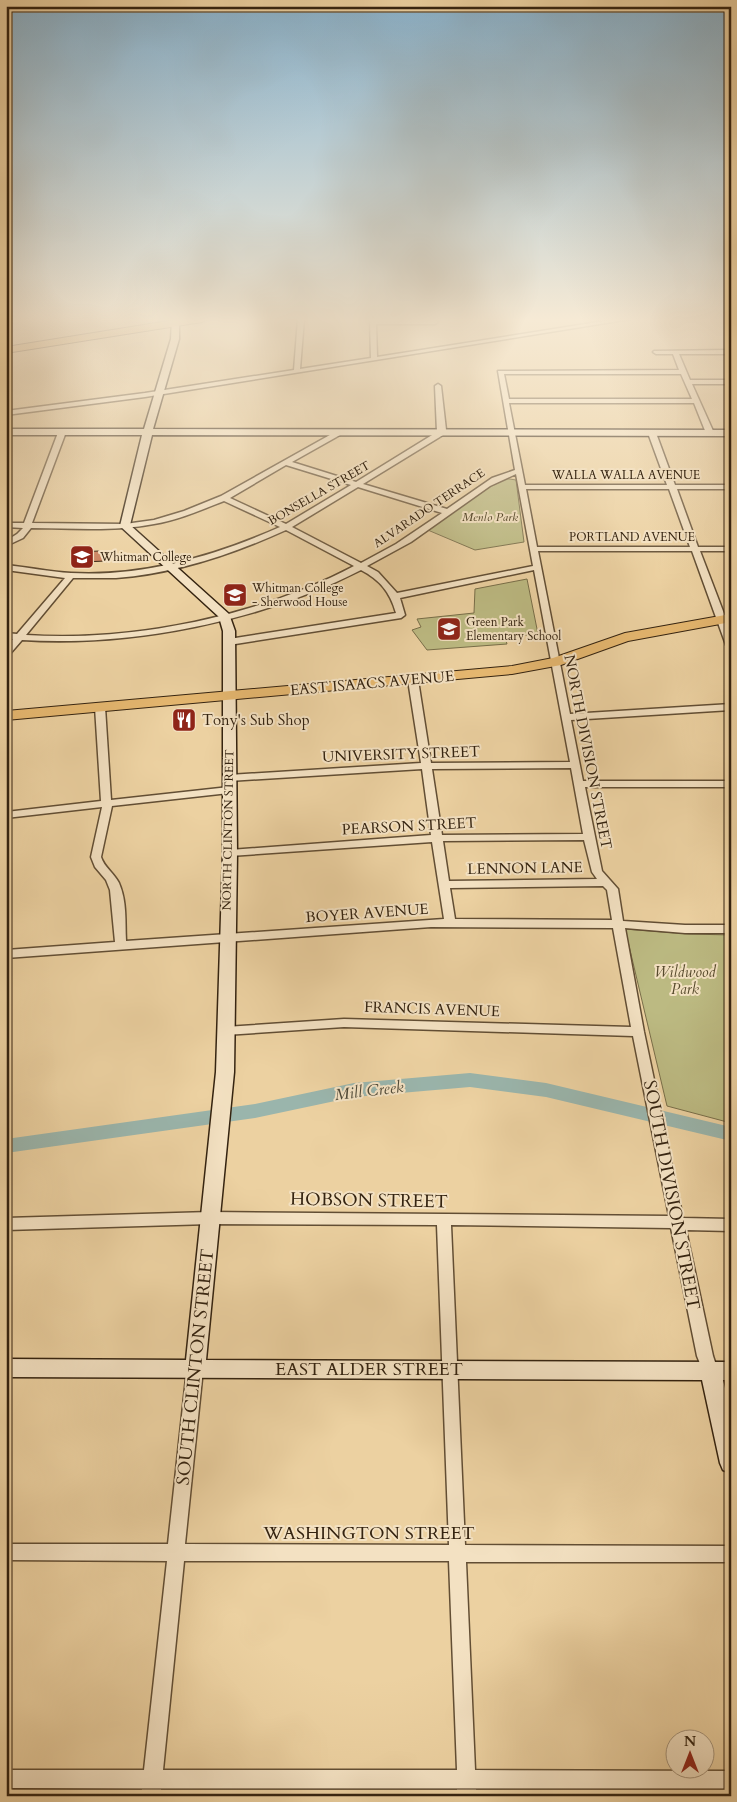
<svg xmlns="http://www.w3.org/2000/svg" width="737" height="1802" viewBox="0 0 737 1802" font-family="Cardo,serif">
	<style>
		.green { fill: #bcba82; stroke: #786e49 }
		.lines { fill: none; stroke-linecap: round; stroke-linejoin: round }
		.river { fill: #9ab5ac; fill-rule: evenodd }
		.building { fill: #cb825e; stroke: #342310 }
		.street-casing { stroke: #624e34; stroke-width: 3 }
		.secondary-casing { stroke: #342310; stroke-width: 3 }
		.primary-casing { stroke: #342310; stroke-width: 2 }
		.highway-casing { stroke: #342310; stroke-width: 2 }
		.street { fill: #f3e1c2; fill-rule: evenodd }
		.secondary { fill: #f3e1c2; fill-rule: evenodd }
		.primary { fill: #e6b870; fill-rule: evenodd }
		.highway { fill: #e6b870; fill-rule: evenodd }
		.labels { text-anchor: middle; stroke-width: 4; stroke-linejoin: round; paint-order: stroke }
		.far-street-label { font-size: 12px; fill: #342310; stroke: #f3e1c2 }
		.far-park-label { font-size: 12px; font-style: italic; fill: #56492c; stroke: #f3e1c2 }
		.far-poi-label { font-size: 12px; fill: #342310; stroke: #f3e1c2; text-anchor: start }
		.street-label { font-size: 15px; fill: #342310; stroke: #f3e1c2 }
		.poi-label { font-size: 15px; fill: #342310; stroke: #f3e1c2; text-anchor: start }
		.park-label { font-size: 15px; font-style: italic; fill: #56492c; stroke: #f3e1c2 }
		.water-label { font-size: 16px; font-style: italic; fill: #4e4837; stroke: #f3e1c2 }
		.near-street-label { font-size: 18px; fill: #342310; stroke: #f3e1c2 }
	</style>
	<rect width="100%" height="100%" fill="#ecd1a1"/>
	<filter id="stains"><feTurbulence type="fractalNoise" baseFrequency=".004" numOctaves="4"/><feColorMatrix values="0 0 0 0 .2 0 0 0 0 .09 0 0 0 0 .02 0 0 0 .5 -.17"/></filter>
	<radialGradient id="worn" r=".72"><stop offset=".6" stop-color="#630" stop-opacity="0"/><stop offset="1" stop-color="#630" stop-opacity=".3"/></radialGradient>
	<path class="green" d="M497,477L516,480L524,542L475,550L423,528Z
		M527,579L538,634L505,637L507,644L427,650L412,630L421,627L417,619L474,613L475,589Z
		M625,929L689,934L731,935V1123L667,1106Z"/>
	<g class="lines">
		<path class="river" d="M470,1073L546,1083L731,1127V1141L546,1097L470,1087L354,1097L255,1118L6,1153V1139L255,1104L354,1083Z"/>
	</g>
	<path class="building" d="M80,552L99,551L108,552L106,561L82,562L77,561Z"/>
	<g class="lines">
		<defs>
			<path id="street" d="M298,319H304L300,369L371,358L370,319L435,320L438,322L435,324H376L377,357L617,319H631L145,397L6,415V411L145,393L294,370Z
				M729,324L731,325V332L726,326Z
				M731,350V354H679L690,380H731V384H692L714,433L710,435L706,433L694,403H509L525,485H667L648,433L652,431L656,433L675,485H731V489H677L698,547H731V551H700L731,632V648L726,645L692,551H538L570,714L731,704V710L571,720L583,781H731V787H585L602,871L618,889L623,921L685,925H731V933H685L625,928L644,1032L683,1218L731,1219V1231L686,1230L713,1356L718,1371L715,1376L710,1378L705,1376L697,1356L671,1228L451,1225L465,1545L731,1546V1562H466L475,1770L731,1771V1789H476L477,1796H457V1789H161V1796H141L142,1789L6,1788V1770H144L167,1561L6,1560V1544H168L187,1369L190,1364L195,1362L200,1364L203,1369L185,1544L449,1545L437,1225L210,1224L6,1230V1218L210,1212L669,1216L633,1036L344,1027L225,1035L221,1034L219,1031L221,1028L225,1027L344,1019L631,1027L613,928L431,927L6,958V950L115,942L110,890L106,880L95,867L91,857L102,807L6,818V812L101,801L95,707L100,704L105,707L111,800L229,787L234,790L229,793L112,806L101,857C104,867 114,873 119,883C127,901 125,922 126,941L444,919L432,842L230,856L225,853L230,850L431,835L422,769L229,781L224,778L229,775L421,763L408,680L413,677L418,680L431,763L570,762L534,570L400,598L405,615L401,618L229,645L225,642L229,639L396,613C390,592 380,580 361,570C262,621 132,647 22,640L9,655L6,656V647L13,639H6V633L17,634L65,578L6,570V565C28,567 50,572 71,573C142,577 215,556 280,527L224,501C201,510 178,520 154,524C114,532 71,528 31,528L23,538L6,546V541L17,534L23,528L6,527V523H24L59,430L66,432L32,523L125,524L154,520L184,511L221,496L337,431H340V435L292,462L356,482L437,432L435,386L438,384L441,386L446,430L443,435L363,484L447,509L492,478L515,470L498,371L679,370L673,354H656L653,352L654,351ZM504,374H681L692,399H509ZM286,465L351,485L286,524L230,498ZM516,474L533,566L397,593L378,572L367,566L411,542L490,486ZM358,487L442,513L396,544L361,563L292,527ZM526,489H669L690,547H537ZM286,530L354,566C259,616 133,642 26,635L73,578C87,578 102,578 116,578C174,574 233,554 286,530ZM571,768L583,834L442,835L432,769ZM584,840L592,872L597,879L449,881L443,841ZM603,886L607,890L612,920L455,919L450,888ZM184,1561H449L457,1770H163Z"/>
			<path id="secondary" d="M172,321L179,323V339L153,429L731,430V436L152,435L130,525L229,614L235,631L237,853L234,1072L206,1360L731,1362V1380H723L731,1413V1473L723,1470L720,1463L702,1380L6,1377V1359L186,1360L216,1072L223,853V631L219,617L120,526L142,435H6V429H144L171,339Z"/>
			<path id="primary" d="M731,614V622L628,641L561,665L512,674L6,720V711L512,666L553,658L625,633Z"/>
			<path id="highway" d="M181,319H207L202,322L6,353V347Z"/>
		</defs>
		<use href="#street" class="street-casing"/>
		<use href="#secondary" class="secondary-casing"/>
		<use href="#primary" class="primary-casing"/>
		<use href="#highway" class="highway-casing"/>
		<use href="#street" class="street"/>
		<use href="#secondary" class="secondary"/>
		<use href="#primary" class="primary"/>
		<use href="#highway" class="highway"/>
	</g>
	<linearGradient id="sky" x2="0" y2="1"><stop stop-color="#89b4d0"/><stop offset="0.56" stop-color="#f6ead5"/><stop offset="1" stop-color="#f6ead5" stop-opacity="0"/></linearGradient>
	<rect width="737" height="571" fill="url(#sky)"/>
	<defs>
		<symbol id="university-square" viewBox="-11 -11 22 22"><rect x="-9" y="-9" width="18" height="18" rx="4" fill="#8f2418" stroke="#f3e1c2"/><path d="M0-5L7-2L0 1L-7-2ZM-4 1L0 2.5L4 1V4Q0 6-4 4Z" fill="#fff"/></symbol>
		<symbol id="school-square" viewBox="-11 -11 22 22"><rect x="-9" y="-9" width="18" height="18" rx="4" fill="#8f2418" stroke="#f3e1c2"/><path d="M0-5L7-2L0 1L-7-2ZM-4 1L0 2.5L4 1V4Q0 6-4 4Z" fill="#fff"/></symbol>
		<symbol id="restaurant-square" viewBox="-11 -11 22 22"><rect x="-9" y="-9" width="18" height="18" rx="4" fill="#8f2418" stroke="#f3e1c2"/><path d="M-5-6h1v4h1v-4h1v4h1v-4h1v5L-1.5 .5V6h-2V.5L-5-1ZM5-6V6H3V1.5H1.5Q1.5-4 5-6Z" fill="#fff"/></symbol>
	</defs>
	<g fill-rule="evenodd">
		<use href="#university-square" x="68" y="543" width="28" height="28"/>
		<use href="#university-square" x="221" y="581" width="28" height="28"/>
		<use href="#school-square" x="435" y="615" width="28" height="28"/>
		<use href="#restaurant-square" x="170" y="706" width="28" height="28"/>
	</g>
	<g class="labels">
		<g class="far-street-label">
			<text x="626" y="479">WALLA WALLA AVENUE</text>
			<text transform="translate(319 493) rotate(-30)" y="4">BONSELLA STREET</text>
			<text transform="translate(429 508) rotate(-34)" y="4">ALVARADO TERRACE</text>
			<text x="632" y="541">PORTLAND AVENUE</text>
			<text transform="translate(228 830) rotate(-89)" y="4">NORTH CLINTON STREET</text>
		</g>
		<g class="far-park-label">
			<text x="490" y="521">Menlo Park</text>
		</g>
		<g class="far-poi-label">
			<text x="100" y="561">Whitman College</text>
			<text x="252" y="592">Whitman College<tspan x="252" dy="14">- Sherwood House</tspan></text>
			<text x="466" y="626">Green Park<tspan x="466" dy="14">Elementary School</tspan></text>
		</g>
		<g class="street-label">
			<text transform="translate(372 683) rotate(-5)" y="5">EAST ISAACS AVENUE</text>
			<text transform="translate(588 752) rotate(79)" y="5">NORTH DIVISION STREET</text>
			<text transform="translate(401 754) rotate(-2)" y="5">UNIVERSITY STREET</text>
			<text transform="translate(409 826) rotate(-3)" y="5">PEARSON STREET</text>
			<text transform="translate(525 868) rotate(-1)" y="5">LENNON LANE</text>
			<text transform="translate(367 913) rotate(-4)" y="5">BOYER AVENUE</text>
			<text transform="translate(432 1009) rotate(2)" y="5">FRANCIS AVENUE</text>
		</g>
		<g class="poi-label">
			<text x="202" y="725">Tony's Sub Shop</text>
		</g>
		<g class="park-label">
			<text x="685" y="977">Wildwood<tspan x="685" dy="17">Park</tspan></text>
		</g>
		<g class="water-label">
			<text transform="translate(369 1090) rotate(-7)" y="6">Mill Creek</text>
		</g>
		<g class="near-street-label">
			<text transform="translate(672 1195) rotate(79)" y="6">SOUTH DIVISION STREET</text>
			<text transform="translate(369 1200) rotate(1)" y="6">HOBSON STREET</text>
			<text transform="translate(195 1367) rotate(-84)" y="6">SOUTH CLINTON STREET</text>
			<text x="369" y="1375">EAST ALDER STREET</text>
			<text x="369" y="1539">WASHINGTON STREET</text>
		</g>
	</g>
	<rect width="737" height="1802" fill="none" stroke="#ecd1a1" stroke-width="25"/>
	<rect x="8" y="8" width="722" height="1787" fill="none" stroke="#342310" stroke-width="2.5"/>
	<rect x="12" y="12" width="712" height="1777" fill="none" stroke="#342310"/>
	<g transform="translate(690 1754)"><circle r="24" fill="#f3e1c2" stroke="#a7957b"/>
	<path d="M0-4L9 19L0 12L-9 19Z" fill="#8f2418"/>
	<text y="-8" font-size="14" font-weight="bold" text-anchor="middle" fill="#342310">N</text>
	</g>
	<rect width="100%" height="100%" filter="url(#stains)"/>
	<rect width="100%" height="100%" fill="url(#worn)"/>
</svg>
